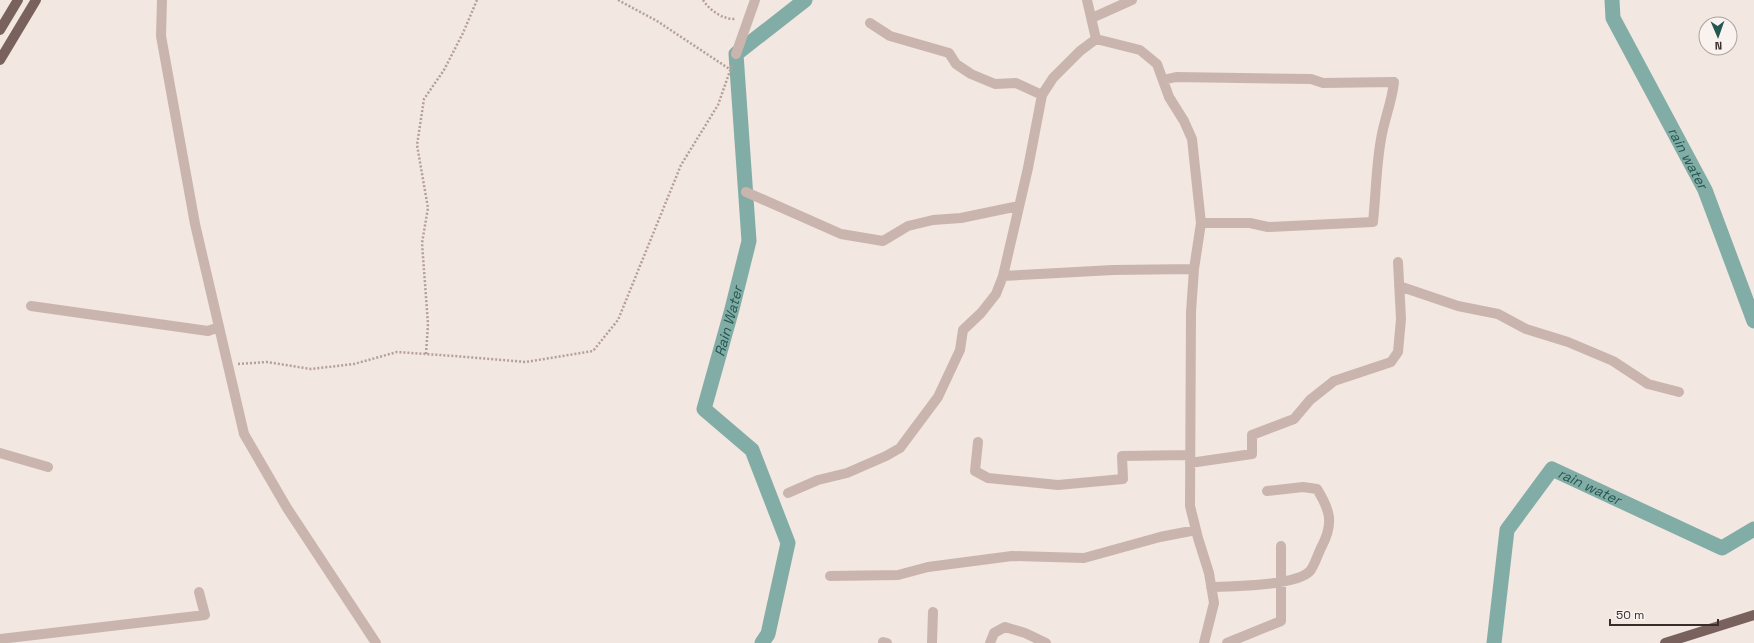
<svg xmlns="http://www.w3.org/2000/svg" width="1754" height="643" viewBox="0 0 1754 643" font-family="'Space Grotesk',sans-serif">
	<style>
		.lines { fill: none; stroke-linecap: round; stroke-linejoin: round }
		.canal { stroke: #82ada6; stroke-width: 15 }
		.path { stroke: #b59f98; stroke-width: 2.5; stroke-dasharray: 2 2; stroke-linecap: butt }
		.minor { stroke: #cab5ae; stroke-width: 10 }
		.major { stroke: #79625e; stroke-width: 10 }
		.labels { text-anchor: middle; stroke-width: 4; stroke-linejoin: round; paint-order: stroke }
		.water-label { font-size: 14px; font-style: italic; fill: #245751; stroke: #f9f2ee }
	</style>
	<rect width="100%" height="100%" fill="#f2e7e1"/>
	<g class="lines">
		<g class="canal">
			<path id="s1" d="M1612,0L1613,18L1705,190L1754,321"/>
			<path id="s2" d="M762,643L768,634L788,543L752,450L704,409L732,309L749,241L736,54L805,0"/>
			<path id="s3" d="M1494,643L1507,530L1552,469L1722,548L1754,529"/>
		</g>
		<path class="path" d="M618,0L657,21L731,70
			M703,0C710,11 724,20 736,19
			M426,354L428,324L422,243L428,208L417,145L424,99L444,70L463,33L477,0
			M238,364L267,362L311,369L354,364L397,352L454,356L526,362L593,351L618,320L681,165L718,105L732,65"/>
		<path class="minor" d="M162,0L161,36L195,224L244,434L287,508L376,643
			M1087,0L1096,39L1140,50L1157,64L1169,97L1184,121L1192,139L1201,223L1194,269L1191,312L1190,506L1198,538L1209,573L1214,603L1204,643
			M1092,18L1132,0
			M870,23L890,36L949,53L956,64L971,74L995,84L1016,83L1042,95
			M736,54L755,0
			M1163,80L1176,77L1311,79L1323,83L1394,82C1392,102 1384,120 1381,139C1376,167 1376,194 1373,222L1268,227L1250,223H1201
			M746,192L841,234L883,241L908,226L933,220L961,218L1019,206
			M1003,276L1113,270L1194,269
			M1399,286L1458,306L1498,314L1526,329L1568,342L1613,361L1648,384L1679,392
			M31,306L208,331L219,327
			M978,442L975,471L988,478L1058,485L1123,479L1122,456L1190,455
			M0,453L48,467
			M1190,463L1252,454V435L1294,419L1310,400L1334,381L1391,362L1398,352L1401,319L1398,262
			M788,493L818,480L847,473L886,456L900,448L938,397L960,350L963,330L981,313L996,294L1003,276L1028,168L1042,95L1053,78L1080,51L1096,39
			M830,576L898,575L928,567L1012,556L1084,558L1160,537L1196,530
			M1211,587C1233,586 1296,586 1310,571C1315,565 1318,553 1322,546C1334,523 1330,510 1317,489L1303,487L1267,491
			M0,639L205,615L199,592
			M883,642L887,643
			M932,643L933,612
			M990,643L994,633L1005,627L1025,633L1046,643
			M1227,643L1281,621V546"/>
		<path class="major" d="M0,30L18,0
			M0,60L36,0
			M1665,643L1754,615"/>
	</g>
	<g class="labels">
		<g class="water-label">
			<text dy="5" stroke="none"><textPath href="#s1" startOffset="177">rain water</textPath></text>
			<text dy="5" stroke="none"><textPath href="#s2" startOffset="358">Rain Water</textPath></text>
			<text dy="5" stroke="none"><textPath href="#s3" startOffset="231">rain water</textPath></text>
		</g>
	</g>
	<g transform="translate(1718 36) rotate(178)"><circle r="19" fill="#f9f2ee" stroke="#aca3a0"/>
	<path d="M0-3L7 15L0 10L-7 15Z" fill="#245751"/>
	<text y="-6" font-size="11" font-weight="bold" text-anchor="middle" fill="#392d2c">N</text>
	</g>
	<path d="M1610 619v6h108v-6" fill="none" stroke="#392d2c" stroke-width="2"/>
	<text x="1616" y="619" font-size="12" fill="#392d2c" stroke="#f9f2ee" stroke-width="3" paint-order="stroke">50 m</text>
</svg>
